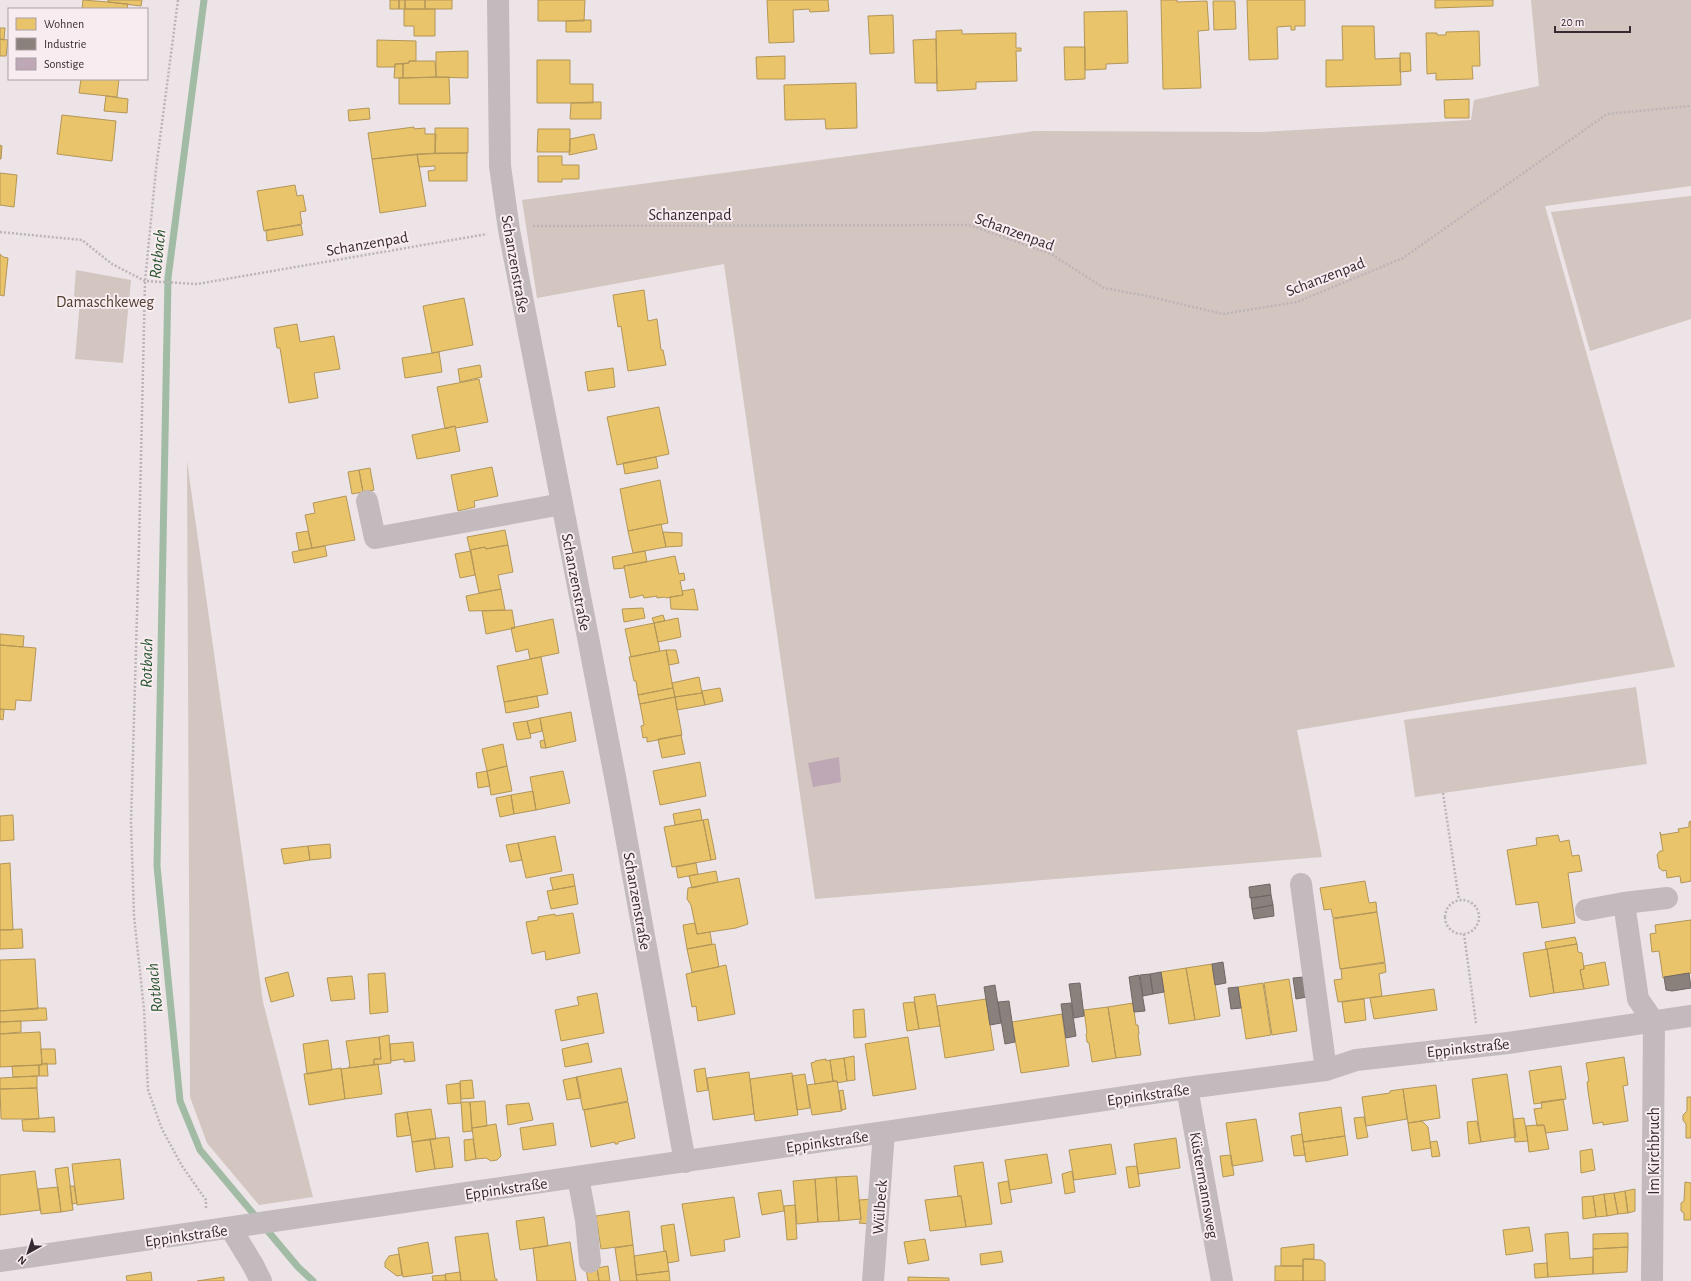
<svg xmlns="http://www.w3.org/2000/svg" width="1691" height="1281" viewBox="0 0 1691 1281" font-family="'Alegreya Sans',sans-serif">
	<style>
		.green { fill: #d3c6c0 }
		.homes { fill: #e9c46a; stroke: #b39659 }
		.industry { fill: #8a817c; stroke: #716766 }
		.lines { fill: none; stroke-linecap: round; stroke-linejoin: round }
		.stream { stroke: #a2bba4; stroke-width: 7 }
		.building { fill: #bea8b6 }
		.path { stroke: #bcb4b7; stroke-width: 2.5; stroke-dasharray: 2 2; stroke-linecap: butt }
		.minor { stroke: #c3babe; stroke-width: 22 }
		.labels { text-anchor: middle; stroke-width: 4; stroke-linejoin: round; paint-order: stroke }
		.street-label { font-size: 16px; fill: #362b32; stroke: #f8ecf0 }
		.park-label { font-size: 16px; fill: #524031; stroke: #f8ecf0 }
		.water-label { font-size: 17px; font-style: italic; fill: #25532c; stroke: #f8ecf0 }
	</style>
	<rect width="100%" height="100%" fill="#ece4e7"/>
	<path class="green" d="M1531,0H1691V186L1545,206L1675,667L1297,730L1322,857L815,899L724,264L537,298L522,200L1035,131L1262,132L1471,120L1474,100L1539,86Z
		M1691,196V319L1590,351L1551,212Z
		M76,270L131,280L123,363L75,359L80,301L74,296Z
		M187,461L263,1002L313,1197L259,1205L207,1143L190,1097Z
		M1636,687L1647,764L1415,797L1404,720Z"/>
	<path class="homes" d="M83,0L108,2L128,4L127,9H82Z
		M108,0H142L141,6L108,2Z
		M390,0H399V9H390Z
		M399,0H405V9H399Z
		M405,0H425V9H405Z
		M425,0H452V9H425Z
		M538,0H585L584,21H538Z
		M767,0H828L829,11L810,12L809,9L793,10L794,42L769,43Z
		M1161,0H1177V2L1207,1L1209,30L1198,31L1201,88L1163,89Z
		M1247,0H1305V26H1295V30H1291V26L1277,27L1278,59L1249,60Z
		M1435,0H1493V6L1435,8Z
		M1213,1H1235L1236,29L1214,30Z
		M404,9H435V36H414V26H404Z
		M1127,11L1128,63L1106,64V69L1085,70L1084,12Z
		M893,15L894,53L870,54L868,16Z
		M584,20H591V32H566V21Z
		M1342,26H1374L1375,59L1400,58L1401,85L1326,87V60H1343Z
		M0,28H5L4,40L0,39Z
		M962,30V34L1016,33V48H1021V51H1016L1017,81L976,82V89L937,91L936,31Z
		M1479,31L1480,66H1472L1473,79L1436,80V73L1427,74L1426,33H1437V35H1446V32Z
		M0,39L8,40L6,56H0Z
		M936,39L937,83H915L913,40Z
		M377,40L416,41V61H409V63L395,64V67H377Z
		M1064,47H1085V79L1065,80Z
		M468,51V78L436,77V52Z
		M1400,53H1410L1411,71L1400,72Z
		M785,56V79H757L756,57Z
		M537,60H570V84H593V103H537Z
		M409,61H435L436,77L403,78V64L409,63Z
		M395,64H403V78H394Z
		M449,77L450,104H399V78Z
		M81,79H119L117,97L79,93Z
		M856,83L857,128L826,129L825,119L785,120L784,85Z
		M106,96L128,99L127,113L104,111Z
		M1469,99V118H1445L1444,100Z
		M593,102H601V119H570L571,103Z
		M369,108L370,119L349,121L348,110Z
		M62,115L116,121L112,161L57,154Z
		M414,127V129L425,128V134H436L435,153L372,159L368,133Z
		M435,128H468V153H435Z
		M538,129H570V152H537Z
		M594,134L597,149L569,155L570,139Z
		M0,145L2,146L1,159H0Z
		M467,153V181H429L428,171L435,170V166L419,167L417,154Z
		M417,154L426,206L380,213L372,159Z
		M538,156H562V165H579V179H562V182H538Z
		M0,173L17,175L14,207L0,205Z
		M295,185L297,196L303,195L306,211L300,212L302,224L264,231L257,191Z
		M301,225L303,235L267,241L266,230Z
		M0,254L3,257L8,258L4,296L0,295Z
		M644,290L648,321L657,319L661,350H663L666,365L628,371L621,326L618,327L613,295Z
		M464,298L473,345L432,353L423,306Z
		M297,324L300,342L334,336L340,369L314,373L318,398L289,403L280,348H277L274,328Z
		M439,352L442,372L405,378L402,358Z
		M480,365L482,377L460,382L458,369Z
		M613,368L615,387L588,391L585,372Z
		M479,379L488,422L456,428L455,426L445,429L437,387Z
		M659,407L669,454L617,465L607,417Z
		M455,426L460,451L417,459L412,435Z
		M656,457L658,468L625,474L623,463Z
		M492,467L498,496L474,501L475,507L458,511L451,475Z
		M370,468L374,490L363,492L359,470Z
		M359,470L363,492L352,494L348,472Z
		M660,480L668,523L628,531L620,489Z
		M346,496L355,540L312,548L305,515L315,513L313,503Z
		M661,524L666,547L633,553L628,531Z
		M505,530L508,545L486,549L485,547L470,550L467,537Z
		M308,531L312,548L299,550L296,533Z
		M663,532L682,533V546L666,547Z
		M508,545L513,572L498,575L501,589L479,593L470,550L485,547L486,549Z
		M325,546L327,556L294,563L292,552Z
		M471,551L475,575L460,578L455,554Z
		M645,551L647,562L624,566V568L614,569L612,557Z
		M675,556L679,574L684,573L685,580L680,581L683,595L666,598L665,597L657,598V596L644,598L643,595L630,598L624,566Z
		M501,589L505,610L469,611L466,596Z
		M694,589L698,610L671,609L670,597L683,595L682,591Z
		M643,608L645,618L624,622L622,609Z
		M512,610L515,628L486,634L482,611Z
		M663,615L665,621L654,623L652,618Z
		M678,618L681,637L658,642L654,623Z
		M553,619L559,653L530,659L528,649L516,652L511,628Z
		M654,623L660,651L631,657L625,629Z
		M0,634L24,636L23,647L0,645Z
		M0,645L36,648L31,701L16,700L15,710L0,709Z
		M666,650L673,688L638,695L636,681H634L629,657Z
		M666,650H676L679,663L669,665Z
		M541,657L548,694L504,702L497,666Z
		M699,677L702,693L675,697L672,683Z
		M673,688L675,697L640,704L638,695Z
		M720,688L723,701L705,705L702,691Z
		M702,693L705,705L677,710L675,697Z
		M537,696L539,707L506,713L504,702Z
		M675,697L682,735L647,742V737L643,738L641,726L644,725L640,704Z
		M0,709L4,710L3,720L0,719Z
		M571,712L576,741L546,748L540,718Z
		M540,718L542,731L530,734L527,721Z
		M527,721L531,738L517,740L513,723Z
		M681,735L685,754L662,758L658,739Z
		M544,740L546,748H541L540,741Z
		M503,744L507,766L487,771L482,749Z
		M700,762L706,796L660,805L653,771Z
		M507,766L512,791L491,795L487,771Z
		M487,771L490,786L478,788L476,773Z
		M563,771L570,803L536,810L530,777Z
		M533,791L536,810L514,814L511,795Z
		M511,795L514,814L500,817L496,798Z
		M700,809L702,820L675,825L673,814Z
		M13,815L14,840L0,841V816Z
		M708,819L716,859L711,860L703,820Z
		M703,820L711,860L672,867L664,827Z
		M1691,821V881L1681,883L1680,876L1667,878L1666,870L1663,871L1659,868L1657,855L1660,851H1663L1660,832L1661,835L1679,832L1678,829L1689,827V822Z
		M1558,835L1560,842L1569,840L1572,856L1579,855L1582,871L1568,873L1575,923L1542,928L1538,902L1516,905L1507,850L1537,845L1536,838Z
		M555,836L562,871L526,878L518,843Z
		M518,843L522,860L510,862L506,845Z
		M330,844L331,858L310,860L308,846Z
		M308,846L310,860L284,864L281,849Z
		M10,863L13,930H0V864Z
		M696,863L698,874L678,878L676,867Z
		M716,871L718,882L692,888L689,876Z
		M573,874L575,886L553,890L550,878Z
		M739,878L748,924L736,928L697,934L691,905L687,899L688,888Z
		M1365,881L1369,903L1376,902L1377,912L1333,918L1331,909L1324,910L1320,888Z
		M575,886L578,904L551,909L547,891Z
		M1377,912L1385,962L1340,969L1333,919Z
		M573,913L580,953L546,960L545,951L532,954L526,922L538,920V917L555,914V916Z
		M1691,920V973L1663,978L1659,951L1652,952L1650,934L1656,933L1655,925Z
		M695,923L697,934L710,932L712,944L687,949L683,925Z
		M22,929L23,948L0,949V930Z
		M1575,937L1577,944L1546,949L1545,942Z
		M715,944L719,967L692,972L687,949Z
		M1577,944L1578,952L1582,953L1584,969L1580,970L1584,989L1554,993L1547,949Z
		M1547,949L1554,993L1530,997L1523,953Z
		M35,959L38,1009L0,1011V960Z
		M1605,962L1609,985L1584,989L1580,970L1584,969V966Z
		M1385,963L1386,972L1379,974L1382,996L1338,1002L1334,980L1342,979L1341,969Z
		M1212,964L1220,1016L1195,1020L1186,968Z
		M726,965L735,1014L698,1021L696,1006L692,1007L686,974Z
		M1186,968L1195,1020L1169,1024L1161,972Z
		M288,972L294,996L271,1002L265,978Z
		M385,973L388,1012L370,1014L368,974Z
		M352,976L355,999L331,1001L327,978Z
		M1289,979L1297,1031L1272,1035L1264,983Z
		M1263,983L1271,1035L1246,1039L1238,987Z
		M1434,989L1437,1010L1374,1019L1370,998Z
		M597,993L604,1033L561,1041L555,1010L579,1005L577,997Z
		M935,994L940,1026L919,1029L914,997Z
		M986,999L994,1050L945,1058L937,1006Z
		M1364,999L1366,1020L1345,1023L1342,1002Z
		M914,1002L919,1029L907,1031L903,1003Z
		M1133,1003L1136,1025H1138L1139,1034L1138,1035L1141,1055L1116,1058L1108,1007Z
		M1108,1007L1116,1058L1092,1062L1089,1043L1087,1042L1086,1034L1087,1033L1084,1010Z
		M38,1008H46L47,1020L0,1022V1011Z
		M864,1009L866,1037L854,1038L853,1010Z
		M1062,1014L1069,1066L1021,1073L1012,1022Z
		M21,1021V1032L0,1034V1022Z
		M40,1032L42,1065L0,1067V1034Z
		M389,1035L391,1063L374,1065V1059H381L379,1037Z
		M379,1037L381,1059H374V1065L349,1068V1066H350L346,1041Z
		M908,1037L916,1089L873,1096L865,1044Z
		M328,1040L332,1070L307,1074L303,1044Z
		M413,1042L415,1061L404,1062V1059L391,1061L390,1044Z
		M588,1043L592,1062L565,1067L562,1049Z
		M41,1049H55L56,1064H42Z
		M854,1056L855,1080L847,1081L844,1058Z
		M1624,1057L1628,1085L1623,1086L1628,1121L1603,1125V1122L1593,1124L1588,1091L1587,1082L1589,1081L1586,1063Z
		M844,1058L847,1081L837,1083V1081H833L830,1060Z
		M826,1059V1061L830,1060L833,1081L815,1084L811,1063L815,1062V1061Z
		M47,1063L48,1076H39V1065Z
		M378,1064L382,1094L345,1099L341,1069Z
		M39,1065V1076L13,1077L12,1066Z
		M1561,1066L1566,1099L1534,1104L1529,1071Z
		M341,1068L345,1099L309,1105L304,1074Z
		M621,1068L628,1101L583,1110L576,1077Z
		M705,1068L708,1090L697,1092L694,1070Z
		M749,1072L754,1114L713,1120L707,1078Z
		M792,1073L798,1115L755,1121L750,1079Z
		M805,1074L810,1108L797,1110L792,1076Z
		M1507,1074L1516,1137L1481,1142L1472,1079Z
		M37,1076V1088L0,1089V1078Z
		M577,1077L581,1098L567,1100L563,1080Z
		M472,1080L474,1098L461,1099L460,1081Z
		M837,1081L842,1111L812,1115L807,1085Z
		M460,1083L461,1103L448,1104L446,1085Z
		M1436,1085L1440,1118L1408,1123L1403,1089Z
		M37,1088L39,1119H1L0,1089Z
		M1403,1089L1407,1119L1366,1126L1362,1097L1390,1093V1091Z
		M843,1090L846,1109L841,1110L839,1091Z
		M1687,1097H1691V1138H1686V1124L1683,1120V1115L1687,1111Z
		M1563,1099L1568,1130L1546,1133L1544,1125L1537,1126L1534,1109L1542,1108L1541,1102Z
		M485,1101L487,1126L472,1128L470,1102Z
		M461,1102H470L472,1131L463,1132Z
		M628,1102L635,1138L618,1142V1144H615V1142L591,1147L584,1110Z
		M529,1103L533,1120L508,1125L506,1105Z
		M1341,1107L1345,1136L1303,1142L1299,1113Z
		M431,1109L436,1139L412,1142L407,1112Z
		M407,1112L411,1135L397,1137L395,1114Z
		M54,1117L55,1132L23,1131L22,1120Z
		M1364,1117L1368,1137L1357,1139L1354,1118Z
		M1524,1118L1528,1141L1515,1142L1513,1119Z
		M1256,1119L1263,1161L1232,1166L1226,1123Z
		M1422,1121L1428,1127L1431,1148L1412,1151L1408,1123Z
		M1477,1121L1481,1142L1469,1144L1467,1122Z
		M553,1123L556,1145L523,1150L520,1128Z
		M496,1124L501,1156L497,1160L491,1161L486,1158L476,1159L472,1128Z
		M1537,1125H1544L1549,1149L1529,1152L1526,1126Z
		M1302,1134L1305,1155L1294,1156L1291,1136Z
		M1345,1136L1348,1155L1306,1162L1303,1142Z
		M449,1137L453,1167L435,1169L430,1139Z
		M1176,1138L1180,1168L1138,1174L1134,1144Z
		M430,1139L435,1169L416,1172L412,1142Z
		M473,1139L476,1159L465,1161L464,1140Z
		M1437,1141L1440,1156L1432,1157L1430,1142Z
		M1111,1144L1116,1174L1074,1180L1069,1150Z
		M1592,1149L1595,1170L1581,1173L1580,1151Z
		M1047,1154L1052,1183L1010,1190L1005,1160Z
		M1231,1155L1234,1175L1223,1177L1220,1156Z
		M120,1159L124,1199L77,1205L72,1164Z
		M983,1162L992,1224L966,1227L961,1196H958L954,1166Z
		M1137,1166L1140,1186L1129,1188L1126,1167Z
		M68,1167L73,1210L61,1212L55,1169Z
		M35,1171L40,1210L0,1215V1175Z
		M1072,1171L1075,1192L1065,1194L1062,1174Z
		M857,1176L861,1219L839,1221L836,1177Z
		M836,1177L839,1221L818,1222L815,1179Z
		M815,1179L818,1222L797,1224L793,1181Z
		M1008,1181L1012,1202L1001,1204L998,1183Z
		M1685,1182L1691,1183V1220H1684V1213L1681,1211V1203L1684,1201Z
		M70,1186H74L77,1203L72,1204Z
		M58,1187L61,1212L41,1214L38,1189Z
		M1635,1189V1211L1628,1213L1625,1191Z
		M781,1190L784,1211L762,1215L758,1193Z
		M1625,1191L1628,1213L1618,1214L1614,1193Z
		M1614,1193L1618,1214L1607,1216L1604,1194Z
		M1604,1194L1607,1216L1596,1217L1593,1196Z
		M961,1196L966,1227L930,1231L925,1200Z
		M1593,1196L1596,1217L1583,1219L1582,1197Z
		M734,1197L740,1237L724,1240L725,1251L691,1256L682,1204Z
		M873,1199L870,1224L859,1223L861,1219L859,1200Z
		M795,1205L797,1239L787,1240L784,1206Z
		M629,1211L633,1245L601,1249L596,1216Z
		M544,1217L548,1246L520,1250L516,1221Z
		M674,1224L679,1261L668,1263L666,1251H664L661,1226Z
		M1529,1227L1533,1251L1506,1255L1503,1230Z
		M1568,1232L1570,1259L1593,1257V1274L1548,1277L1545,1234Z
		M488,1233L495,1279H497V1281H461L455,1237Z
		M1628,1233V1247L1593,1249V1234Z
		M925,1239L929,1260L908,1264L904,1242Z
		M428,1242L433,1273L403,1277L398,1248Z
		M570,1242L576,1281H537L533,1248Z
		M1314,1244V1259H1303V1266H1281V1248Z
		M633,1245L637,1281H620L615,1248Z
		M1628,1247L1627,1272L1593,1274V1249Z
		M666,1251L669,1271L636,1275L634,1256Z
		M1001,1251L1003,1262L981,1265L980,1254Z
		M399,1254L402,1275L397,1276L385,1267V1262L389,1256Z
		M1303,1259L1321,1260L1325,1263V1281H1303Z
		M1547,1263L1548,1277L1535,1278L1534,1264Z
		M608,1266L610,1281H599L597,1268Z
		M1275,1266H1303V1281H1275Z
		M597,1268L599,1281H588L586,1269Z
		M669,1271L670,1281H637L636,1275Z
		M151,1272L152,1281H127L126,1276Z
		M460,1272L461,1281H446L445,1274Z
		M445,1275L446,1281H433L432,1276Z
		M224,1277V1281H197Z
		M908,1277L949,1278V1281H908Z"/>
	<path class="industry" d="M1270,884L1271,895L1250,898L1249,887Z
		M1271,895L1273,905L1252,909L1251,898Z
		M1273,905L1274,916L1254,919L1252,909Z
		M1223,962L1226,983L1215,985L1212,964Z
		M1161,972L1164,992L1153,994L1150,974Z
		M1689,973L1691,988L1672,991L1666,990L1664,977Z
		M1150,974L1153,994L1143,996L1140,975Z
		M1139,975L1145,1011L1134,1012L1129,977Z
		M1304,977L1307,997L1296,999L1293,978Z
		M1080,983L1084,1016L1074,1018L1069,984Z
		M995,985L1001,1023L990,1025L984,987Z
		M1238,987L1241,1008L1231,1009L1228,988Z
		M1009,1001L1015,1042L1005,1044L998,1002Z
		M1071,1003L1076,1036L1066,1038L1061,1004Z"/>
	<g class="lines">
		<path class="stream" d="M204,0L168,278L157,866L180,1101L200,1150L298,1267L313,1281"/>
	</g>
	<path class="building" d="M839,757L841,782L813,787L808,763Z"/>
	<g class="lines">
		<path class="path" d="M178,0L156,169L145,281L139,545L131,822L134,916L144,1009L148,1090L162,1129L182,1166L206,1200V1208
			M533,226L969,225L1051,254L1104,288L1147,296L1223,314L1297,302L1403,258L1607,114L1691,106
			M0,232L82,240L112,264L145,281L197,284L487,234
			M1443,793L1459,900
			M1445 917a17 17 0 1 1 34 0a17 17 0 1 1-34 0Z
			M1464,934L1476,1023"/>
		<path class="minor" d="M498,0L500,166L509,230L617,787L685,1162
			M367,501L375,538L562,504
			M1301,884L1326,1070
			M1624,903L1667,898
			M1586,910L1624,903L1638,999L1654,1022
			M1187,1088L1222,1281
			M578,1177L586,1220L590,1262
			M231,1229L253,1265L261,1281
			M0,1261L1187,1088L1326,1070L1356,1060L1508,1043L1691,1016
			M873,1281L884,1132
			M1652,1281L1654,1022"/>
	</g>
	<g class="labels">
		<g class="street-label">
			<text x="690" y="220">Schanzenpad</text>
			<text transform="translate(1015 231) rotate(20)" y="6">Schanzenpad</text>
			<text transform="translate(367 243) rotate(-10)" y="6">Schanzenpad</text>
			<text transform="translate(516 264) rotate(80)" y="6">Schanzenstraße</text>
			<text transform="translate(1325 276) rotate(-21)" y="6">Schanzenpad</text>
			<text transform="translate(577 582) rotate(79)" y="6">Schanzenstraße</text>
			<text transform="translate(638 901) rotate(80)" y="6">Schanzenstraße</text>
			<text transform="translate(1468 1047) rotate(-6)" y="6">Eppinkstraße</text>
			<text transform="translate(1148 1094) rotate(-8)" y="6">Eppinkstraße</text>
			<text transform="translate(827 1141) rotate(-8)" y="6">Eppinkstraße</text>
			<text transform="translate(1653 1151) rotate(-90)" y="6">Im Kirchbruch</text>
			<text transform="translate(1205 1185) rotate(80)" y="6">Küstermannsweg</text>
			<text transform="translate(506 1188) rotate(-8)" y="6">Eppinkstraße</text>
			<text transform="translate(879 1207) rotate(-86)" y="6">Wülbeck</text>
			<text transform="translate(186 1235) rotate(-8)" y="6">Eppinkstraße</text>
		</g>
		<g class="park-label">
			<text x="105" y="307">Damaschkeweg</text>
		</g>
		<g class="water-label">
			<text transform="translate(157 254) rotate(-84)" y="6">Rotbach</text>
			<text transform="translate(146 663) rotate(-89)" y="6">Rotbach</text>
			<text transform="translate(154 988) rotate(-96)" y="6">Rotbach</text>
		</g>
	</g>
	<rect x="8" y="8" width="140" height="72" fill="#f8ecf0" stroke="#aa9fa4"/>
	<rect x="16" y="18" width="20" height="12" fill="#e9c46a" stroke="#aa9fa4"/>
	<text x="44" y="28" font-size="12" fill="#362b32">Wohnen</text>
	<rect x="16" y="38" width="20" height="12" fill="#8a817c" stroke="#aa9fa4"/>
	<text x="44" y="48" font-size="12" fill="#362b32">Industrie</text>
	<rect x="16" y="58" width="20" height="12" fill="#bea8b6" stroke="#aa9fa4"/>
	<text x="44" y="68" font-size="12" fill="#362b32">Sonstige</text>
	<g transform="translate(28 1253) rotate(219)" stroke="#f8ecf0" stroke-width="3" paint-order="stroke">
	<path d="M0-3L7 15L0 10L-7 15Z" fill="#362b32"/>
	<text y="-6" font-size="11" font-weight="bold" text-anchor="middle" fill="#362b32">N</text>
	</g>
	<path d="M1555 26v6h75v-6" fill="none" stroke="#362b32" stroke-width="2"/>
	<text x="1561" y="26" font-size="12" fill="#362b32" stroke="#f8ecf0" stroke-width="3" paint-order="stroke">20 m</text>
</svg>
